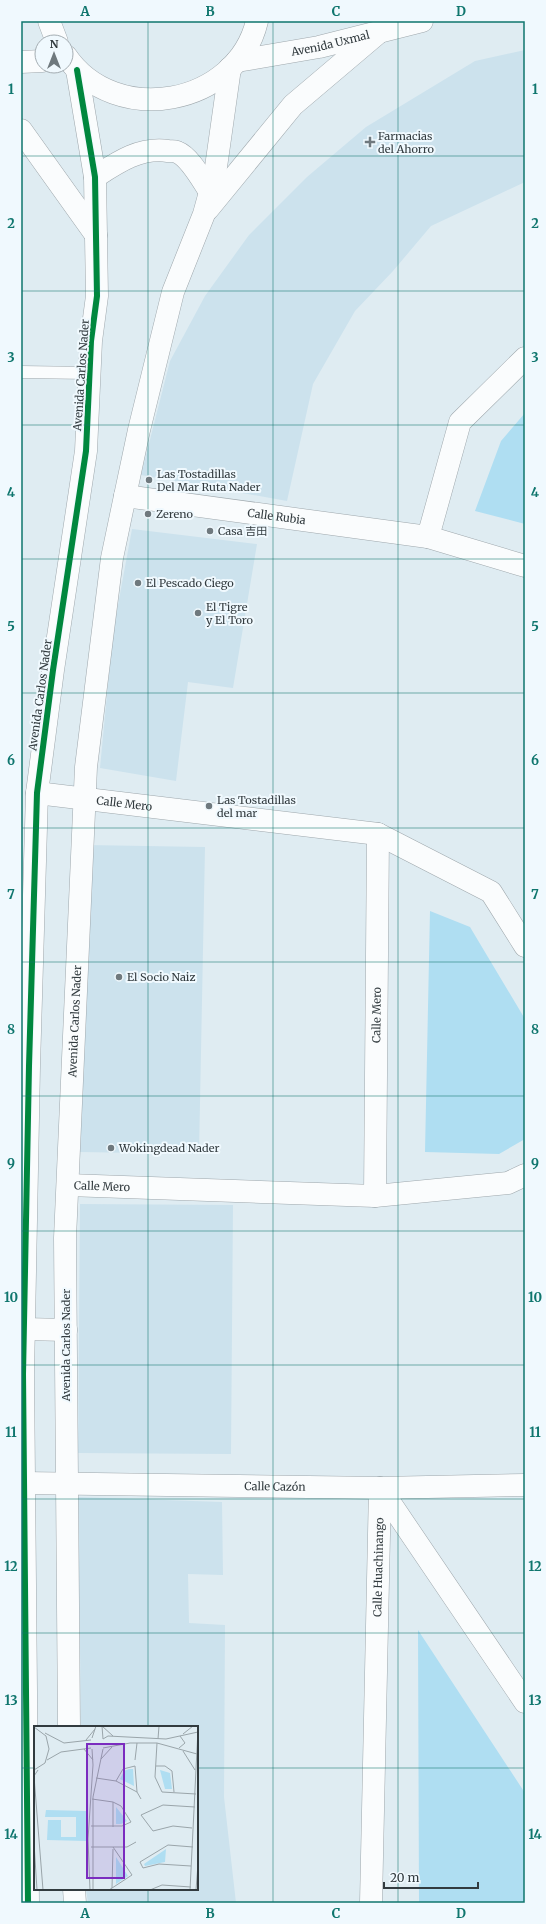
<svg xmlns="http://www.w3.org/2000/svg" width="546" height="1924" viewBox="0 0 546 1924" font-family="Merriweather,'Noto Sans SC',serif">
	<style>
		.built { fill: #cce2ed }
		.green { fill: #afdef2 }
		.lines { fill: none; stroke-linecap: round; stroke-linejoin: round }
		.lane-casing { stroke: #9ea7ac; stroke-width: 13 }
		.street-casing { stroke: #9ea7ac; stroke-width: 23 }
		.secondary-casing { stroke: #9ea7ac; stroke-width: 23 }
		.lane { stroke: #fafcfd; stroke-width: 12 }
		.street { stroke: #fafcfd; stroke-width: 22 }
		.secondary { stroke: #fafcfd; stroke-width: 22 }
		.cycleway-casing { stroke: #f0f9fe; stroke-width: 8 }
		.cycleway { stroke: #00873e; stroke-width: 6 }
		.grid { fill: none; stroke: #0f766e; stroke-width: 1; stroke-opacity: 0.55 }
		.poi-dot { fill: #6f797e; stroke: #f0f9fe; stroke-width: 1.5 }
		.labels { text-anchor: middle; stroke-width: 4; stroke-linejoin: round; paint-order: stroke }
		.street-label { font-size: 11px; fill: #323b3f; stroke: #f0f9fe }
		.poi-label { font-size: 11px; fill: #323b3f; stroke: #f0f9fe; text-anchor: start }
		.inset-road { fill: none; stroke: #9aa5aa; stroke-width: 1 }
		.view { fill: #7b2cbf; fill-opacity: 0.15; stroke: #7b2cbf; stroke-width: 2 }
		.inset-edge { fill: none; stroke: #323b3f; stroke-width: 2 }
		.neatline { fill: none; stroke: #0f766e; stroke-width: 1.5 }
		.grid-label { font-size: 13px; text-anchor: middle; font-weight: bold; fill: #0f766e }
	</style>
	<rect width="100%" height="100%" fill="#dfecf2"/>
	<path class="built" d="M525,50V182L431,226L393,271L355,311L313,384L287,501L141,475L170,361L205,296L249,235L307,177L366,127L475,61Z
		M132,529L257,544L233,688L188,682L176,781L100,768L113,632Z
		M86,845L205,847L199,1154L80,1152Z
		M80,1204L233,1205L231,1454L78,1453Z
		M78,1497L222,1502L223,1575L188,1574L189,1623L225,1625L224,1797L236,1903H88L86,1889H197V1727H81Z"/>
	<path class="green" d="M525,413V524L475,511L501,441Z
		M430,911L470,927L525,1019V1139L499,1154L425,1152Z
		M418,1630L525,1793V1903H419Z"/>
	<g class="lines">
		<defs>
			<path id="lane" d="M21,372L89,373"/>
			<g id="street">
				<path d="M525,358L460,422L428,537L525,566"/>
				<path id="s1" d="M125,496L428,537"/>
				<path id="s2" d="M37,793L378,834L491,892L525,946"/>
				<path id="s3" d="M68,1185L375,1196L508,1183L525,1175"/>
				<path id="s4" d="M375,1196L378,834"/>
				<path id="s5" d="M24,1483L380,1488L525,1485"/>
				<path d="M380,1488L525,1702"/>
				<path id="s6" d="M371,1903L380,1488"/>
			</g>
			<g id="secondary">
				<path d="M49,21L57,42"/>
				<path d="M66,56C115,128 237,106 257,21"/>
				<path id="s7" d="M237,61L319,47L422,21"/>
				<path d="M21,62L42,61"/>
				<path d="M21,130L96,235"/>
				<path d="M95,177C118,162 140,147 168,151C171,151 175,151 177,152C190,157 202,180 210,192"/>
				<path d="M208,209L293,105L378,33"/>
				<path d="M24,1329L66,1330"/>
				<path id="s8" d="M69,1727L65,1238L86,767L112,558L125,496L139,430L173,292L204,214L215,174L230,68"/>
				<path d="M74,1889L75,1903"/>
				<path d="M28,1903L23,1374L29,1066L37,793L53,670L86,451L91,341L97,296L95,177L77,70"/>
			</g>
		</defs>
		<use href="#lane" class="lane-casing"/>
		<use href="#street" class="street-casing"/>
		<use href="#secondary" class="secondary-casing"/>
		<use href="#lane" class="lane"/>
		<use href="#street" class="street"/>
		<use href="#secondary" class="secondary"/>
		<defs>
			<path id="cycleway" d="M28,1903L23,1374L29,1066L37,793L53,670L86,451L91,341L97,296L95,177L77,70"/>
		</defs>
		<use href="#cycleway" class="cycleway-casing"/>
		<use href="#cycleway" class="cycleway"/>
	</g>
	<path class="grid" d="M148,21V1727M273,21V1903M398,21V1903M21,156H525M21,291H525M21,425H525M21,559H525M21,693H525M21,828H525M21,962H525M21,1096H525M21,1231H525M21,1365H525M21,1499H525M21,1633H525M21,1768H35M197,1768H525M148,1889V1903"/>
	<g class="poi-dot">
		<path d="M368 136h4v4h4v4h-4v4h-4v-4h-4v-4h4z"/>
		<circle cx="149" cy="480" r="4"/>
		<circle cx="148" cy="514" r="4"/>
		<circle cx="210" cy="531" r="4"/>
		<circle cx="138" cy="583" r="4"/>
		<circle cx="198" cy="613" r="4"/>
		<circle cx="209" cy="806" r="4"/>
		<circle cx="119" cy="977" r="4"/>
		<circle cx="111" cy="1148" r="4"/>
	</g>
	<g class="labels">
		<g class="street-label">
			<text dy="4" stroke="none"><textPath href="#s7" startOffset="95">Avenida Uxmal</textPath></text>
			<text transform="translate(81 375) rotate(-86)" y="4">Avenida Carlos Nader</text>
			<text dy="4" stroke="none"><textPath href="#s1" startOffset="153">Calle Rubia</textPath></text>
			<text transform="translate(40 695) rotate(-82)" y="4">Avenida Carlos Nader</text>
			<text dy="4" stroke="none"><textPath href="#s2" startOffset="88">Calle Mero</textPath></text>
			<text dy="4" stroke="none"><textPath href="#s4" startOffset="181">Calle Mero</textPath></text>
			<text dy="4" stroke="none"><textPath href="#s8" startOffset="706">Avenida Carlos Nader</textPath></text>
			<text dy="4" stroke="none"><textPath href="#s3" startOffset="34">Calle Mero</textPath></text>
			<text transform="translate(66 1345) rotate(-90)" y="4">Avenida Carlos Nader</text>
			<text dy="4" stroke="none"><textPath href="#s5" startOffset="251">Calle Cazón</textPath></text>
			<text dy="4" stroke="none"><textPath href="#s6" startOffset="336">Calle Huachinango</textPath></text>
		</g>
		<g class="poi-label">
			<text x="378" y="140">Farmacias<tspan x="378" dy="13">del Ahorro</tspan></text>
			<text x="157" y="478">Las Tostadillas<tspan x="157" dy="13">Del Mar Ruta Nader</tspan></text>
			<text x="156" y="518">Zereno</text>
			<text x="218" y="535">Casa 吉田</text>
			<text x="146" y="587">El Pescado Ciego</text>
			<text x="206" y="611">El Tigre<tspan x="206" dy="13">y El Toro</tspan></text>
			<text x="217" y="804">Las Tostadillas<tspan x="217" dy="13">del mar</tspan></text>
			<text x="127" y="981">El Socio Naiz</text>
			<text x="119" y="1152">Wokingdead Nader</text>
		</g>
	</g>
	<g transform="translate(34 1726)">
		<rect width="164" height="164" fill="#dfecf2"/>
		<path d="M95,43H99L100,60L86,53L90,45ZM126,44L136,47L138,63H131ZM82,81L93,95L87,98H82ZM12,84L52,85V115L13,114L14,94H27V111H42V91H11ZM132,123L131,136L111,140L110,138ZM82,131L94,150L82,158Z" fill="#afdef2"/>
		<path class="inset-road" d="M68,0L69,13M68,0L79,10M0,1L12,10L15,23L11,37L0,44M11,7L30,17L57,14M149,8L159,0M58,12L62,0M69,13L74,10L132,13L164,6M124,13L125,0M52,14L61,3M123,17L121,51L128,66L162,68M69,22L96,17H123L163,28M145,22L151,17L146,10M50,23L59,34M149,25L161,44M67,33L78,21M13,34L27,26L57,22M101,34L103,17M122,40H131L138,45L140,66M4,44L0,50L1,63L9,164M62,52L82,55M103,66L82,55L89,43L101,40L103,66L107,73M57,100H88L97,96L87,80L79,76L58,73M79,101V76M158,102L139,100L119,105L107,89L129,79L161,81M0,117L3,164M57,121H93L102,116M157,140L125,138L109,142L106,136L134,119L159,121M78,162L79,123M56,164L54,113L59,39L58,23M59,164V71L69,23M75,164L98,149L79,121M116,164L128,159L157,161M156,164L164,3M162,164L164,138"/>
		<path class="view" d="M53,18H90V152H53Z"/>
		<rect width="164" height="164" class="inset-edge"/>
	</g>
	<rect width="546" height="1924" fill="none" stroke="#f0f9fe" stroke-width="44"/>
	<g transform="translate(54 54)"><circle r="19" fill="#f0f9fe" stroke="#a4adb2"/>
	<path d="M0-3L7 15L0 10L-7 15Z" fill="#6f797e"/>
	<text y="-6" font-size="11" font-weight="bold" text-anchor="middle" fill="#323b3f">N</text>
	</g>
	<path d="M384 1882v6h94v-6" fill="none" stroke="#323b3f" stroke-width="2"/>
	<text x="390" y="1882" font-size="12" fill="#323b3f" stroke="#f0f9fe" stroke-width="3" paint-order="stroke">20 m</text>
	<rect x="22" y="22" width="502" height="1880" class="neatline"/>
	<g class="grid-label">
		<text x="85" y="16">A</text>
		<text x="210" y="16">B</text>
		<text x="336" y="16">C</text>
		<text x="461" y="16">D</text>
		<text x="11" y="94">1</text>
		<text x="535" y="94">1</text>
		<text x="11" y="228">2</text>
		<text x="535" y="228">2</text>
		<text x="11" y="362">3</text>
		<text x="535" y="362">3</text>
		<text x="11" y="497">4</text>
		<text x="535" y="497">4</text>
		<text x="11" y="631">5</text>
		<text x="535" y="631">5</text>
		<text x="11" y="765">6</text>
		<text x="535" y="765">6</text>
		<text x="11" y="899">7</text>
		<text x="535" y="899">7</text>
		<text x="11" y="1034">8</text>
		<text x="535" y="1034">8</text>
		<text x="11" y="1168">9</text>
		<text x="535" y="1168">9</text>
		<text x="11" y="1302">10</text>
		<text x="535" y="1302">10</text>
		<text x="11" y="1437">11</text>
		<text x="535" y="1437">11</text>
		<text x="11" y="1571">12</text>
		<text x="535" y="1571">12</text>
		<text x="11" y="1705">13</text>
		<text x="535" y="1705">13</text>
		<text x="11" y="1839">14</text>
		<text x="535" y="1839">14</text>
		<text x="85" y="1918">A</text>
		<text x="210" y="1918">B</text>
		<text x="336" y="1918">C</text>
		<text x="461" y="1918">D</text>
	</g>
</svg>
